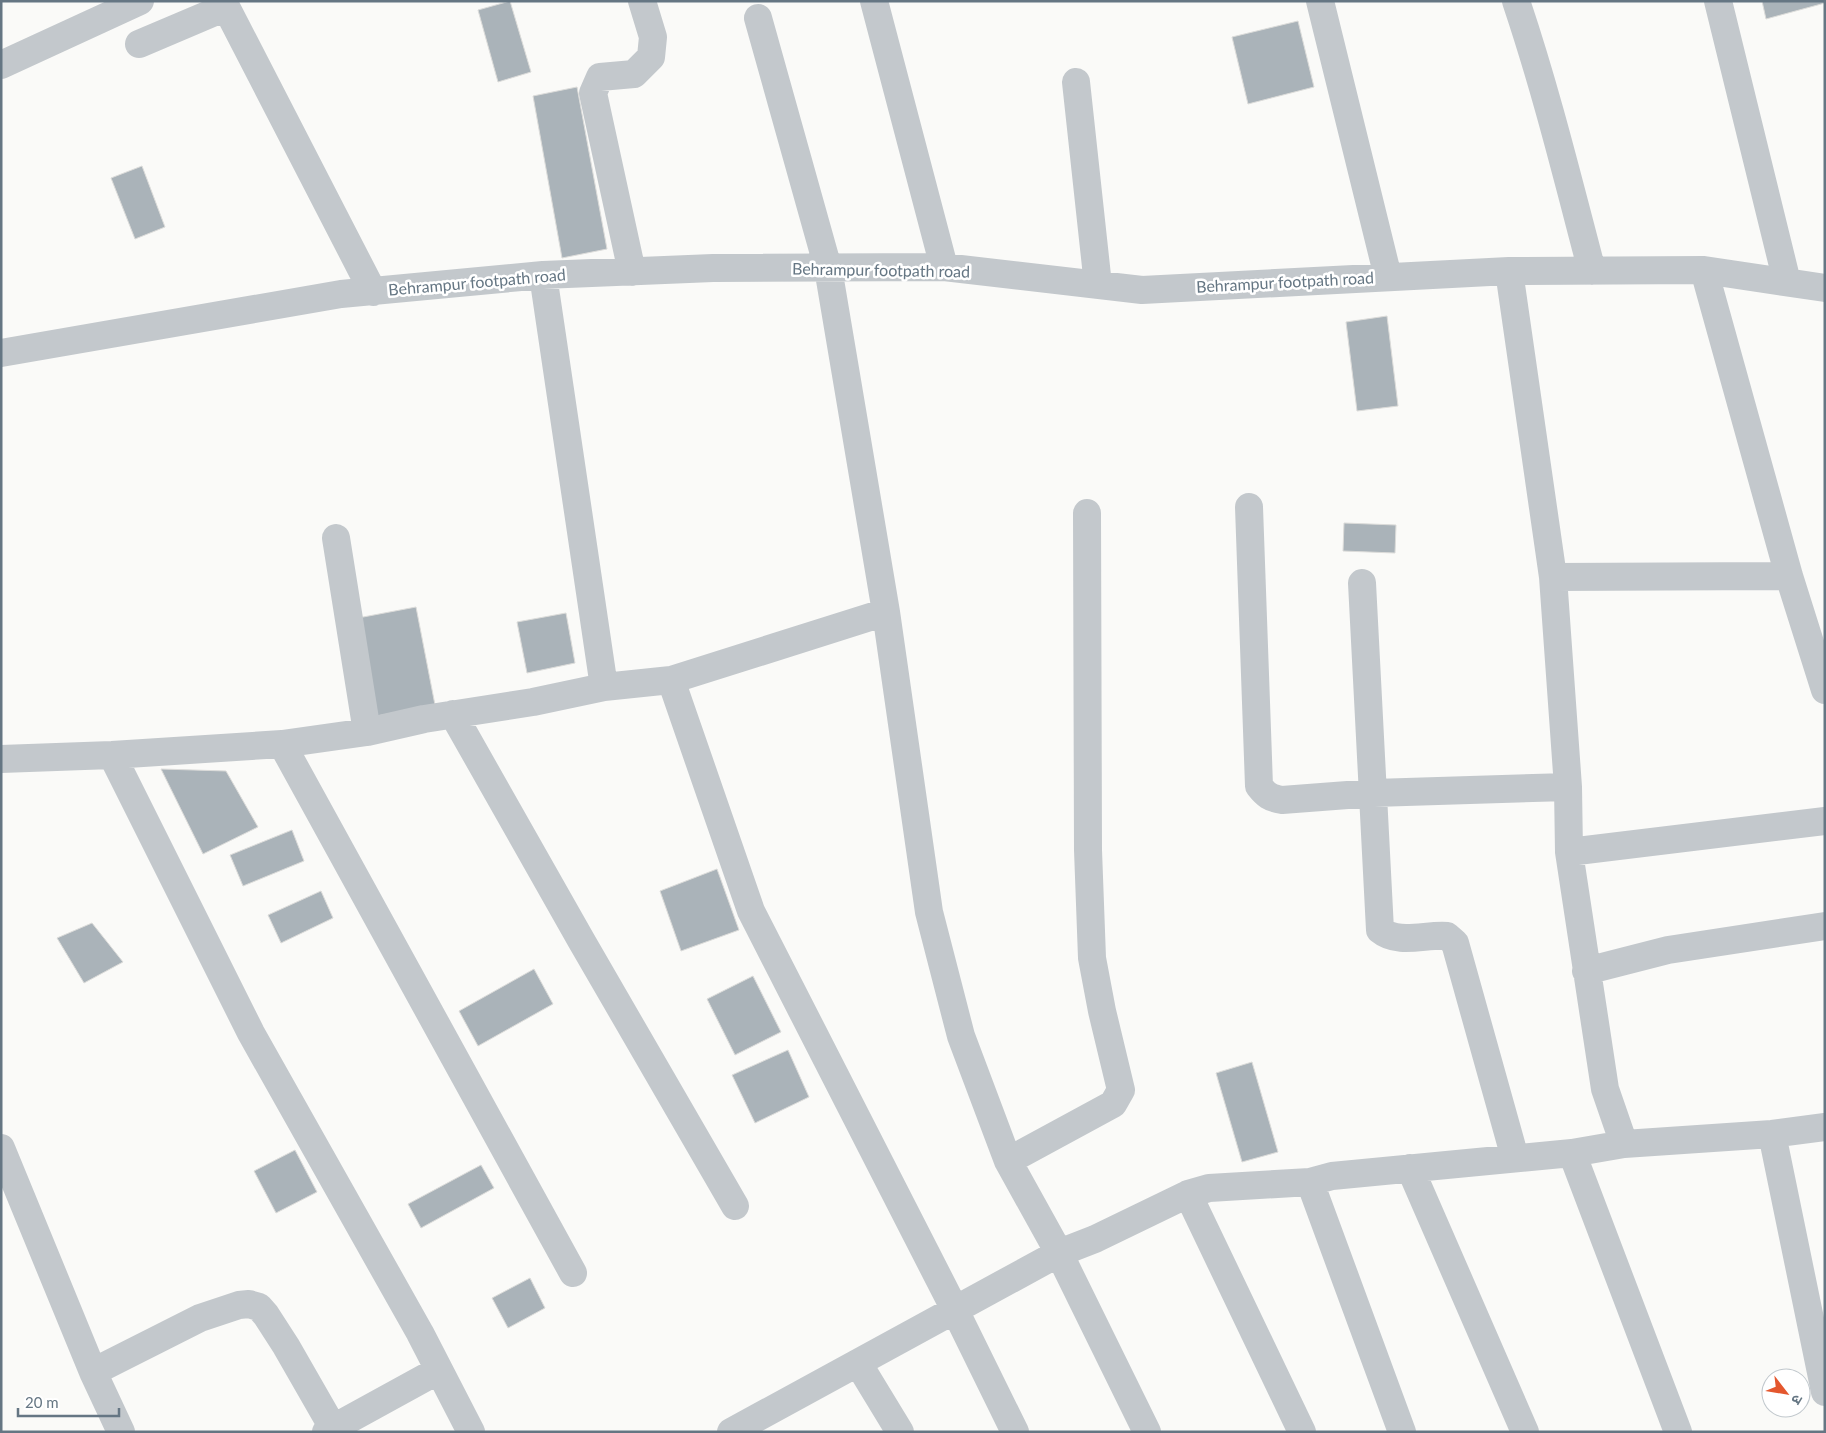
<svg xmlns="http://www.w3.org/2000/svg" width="1826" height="1433" viewBox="0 0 1826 1433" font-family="Lato,'Noto Sans Devanagari',sans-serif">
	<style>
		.building { fill: #aab3b9; stroke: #dcdcda }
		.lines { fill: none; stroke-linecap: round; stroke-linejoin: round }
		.minor { stroke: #c3c8cc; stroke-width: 28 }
		.labels { text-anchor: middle; stroke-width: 5; stroke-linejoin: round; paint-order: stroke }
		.street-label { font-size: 16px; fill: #657683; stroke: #fff }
	</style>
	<rect width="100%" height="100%" fill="#fafaf8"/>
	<path class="building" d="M510,1L531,72L498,82L478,10Z
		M1762,1H1825V3L1766,19Z
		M1298,21L1314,87L1248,104L1232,37Z
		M577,87L607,249L562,258L533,96Z
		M142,166L165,227L135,239L111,178Z
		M1387,316L1398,406L1357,411L1346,322Z
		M1344,523L1396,525L1395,553L1343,551Z
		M416,607L435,705L377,716L358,618Z
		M566,613L575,663L527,673L517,622Z
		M161,769L226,771L258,827L203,854Z
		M292,830L304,861L243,886L230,855Z
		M717,869L739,930L681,951L660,891Z
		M321,891L333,918L281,943L268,915Z
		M92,923L123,962L84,983L57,938Z
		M534,969L553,1004L478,1046L459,1011Z
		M753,976L781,1032L735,1055L707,999Z
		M788,1050L809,1097L755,1123L732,1075Z
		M1252,1062L1278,1152L1242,1162L1216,1073Z
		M295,1150L317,1192L276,1213L254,1171Z
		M481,1165L494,1188L421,1228L408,1204Z
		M530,1278L545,1308L508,1328L492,1298Z"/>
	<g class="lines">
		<path class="minor" d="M223,1L373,292
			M874,1L944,267
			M1320,1L1388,277
			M1516,1C1546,90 1568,180 1592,271
			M1718,1L1787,282
			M758,18L828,268L886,612L929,912L961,1036L1008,1161L1059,1253L1147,1432
			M139,44L226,7
			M1,65L140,1
			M1076,82L1098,285
			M1704,270L1789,576L1825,690
			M1509,271L1553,577L1568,787L1569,852L1605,1089L1624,1144
			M632,272L593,93L600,77L634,74L651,57L653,37L642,1
			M543,275L604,687
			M1,353L341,294L543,275L713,268L944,267L1142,290L1509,271L1704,270L1825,288
			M1249,507L1259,786C1266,795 1270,798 1282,800L1374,793L1568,787
			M336,538L367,732
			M1553,577L1789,576
			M1362,583L1380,930C1398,945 1426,934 1447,936L1455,943L1515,1158
			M671,680L751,911L955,1310L1015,1432
			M453,714L581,940L735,1206
			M282,744L573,1273
			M112,755L251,1033L420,1333L471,1432
			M1,759L112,755L282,744L367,732L424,719L533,702L604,687L671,680L886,612
			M1569,852L1825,821
			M1586,971L1668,950L1825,926
			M1772,1134L1825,1392
			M1,1148L93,1372L121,1432
			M1572,1153L1678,1432
			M1008,1161L1113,1104L1121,1090L1102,1011L1092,958L1088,850L1087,513
			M1410,1168L1525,1432
			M1310,1182L1402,1432
			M1188,1194L1302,1432
			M858,1363L900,1432
			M93,1372L200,1318L239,1305L249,1304L259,1307L266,1315L286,1346L333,1428
			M326,1432L439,1370
			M731,1432L1059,1253L1095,1239L1188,1194L1209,1188L1310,1182L1332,1176L1572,1153L1624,1144L1772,1134L1825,1127"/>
	</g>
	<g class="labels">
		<g class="street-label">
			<text transform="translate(881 270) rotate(1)" y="6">Behrampur footpath road</text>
			<text transform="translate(477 282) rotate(-5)" y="6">Behrampur footpath road</text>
			<text transform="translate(1285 282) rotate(-3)" y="6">Behrampur footpath road</text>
		</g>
	</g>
	<rect width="1826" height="1433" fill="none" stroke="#657683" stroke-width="5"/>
	<g transform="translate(1786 1393) rotate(121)"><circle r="24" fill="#ffffff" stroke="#c1c8cd"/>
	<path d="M0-4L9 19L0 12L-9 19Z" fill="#e4572e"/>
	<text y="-8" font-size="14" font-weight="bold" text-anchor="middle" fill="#657683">उ</text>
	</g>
	<path d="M18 1408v8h101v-8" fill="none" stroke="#657683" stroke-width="2.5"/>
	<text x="25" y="1408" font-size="15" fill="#657683" stroke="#ffffff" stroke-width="4" paint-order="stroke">20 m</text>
</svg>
